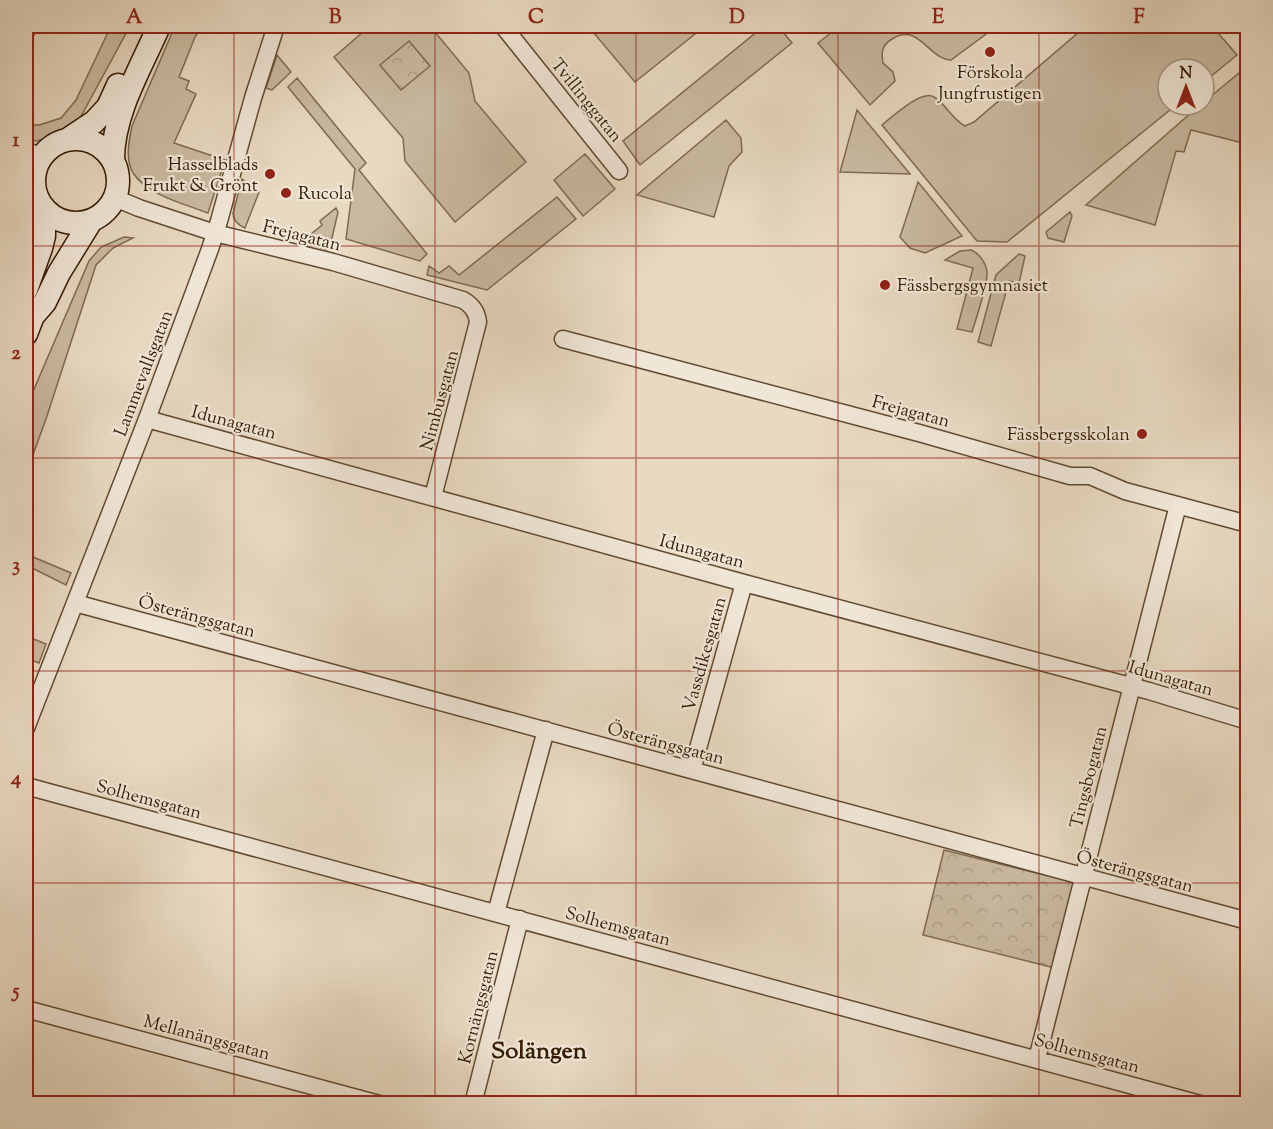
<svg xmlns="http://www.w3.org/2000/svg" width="1273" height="1129" viewBox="0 0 1273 1129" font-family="'Sorts Mill Goudy',serif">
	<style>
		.grass { fill: #c9b9a0; stroke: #7e6a50; stroke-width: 1.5 }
		.park { fill: url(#park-crowns); stroke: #7e6a50; stroke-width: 1.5 }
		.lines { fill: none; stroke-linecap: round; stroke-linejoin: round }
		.street-casing { stroke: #614a30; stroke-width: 19 }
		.secondary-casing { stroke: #341a00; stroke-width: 25 }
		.street { stroke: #f0e6d7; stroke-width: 16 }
		.secondary { stroke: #f0e6d7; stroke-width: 22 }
		.grid { fill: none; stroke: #8f2418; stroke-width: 1.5; stroke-opacity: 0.55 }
		.poi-dot { fill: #8f2418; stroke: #f0e6d7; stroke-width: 2 }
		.labels { text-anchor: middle; stroke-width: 4.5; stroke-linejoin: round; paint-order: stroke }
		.poi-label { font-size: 18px; fill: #341a00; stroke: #f0e6d7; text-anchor: end }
		.street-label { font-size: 18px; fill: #341a00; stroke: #f0e6d7 }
		.district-label { font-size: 24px; font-weight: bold; fill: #341a00; stroke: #f0e6d7 }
		.neatline { fill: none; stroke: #8f2418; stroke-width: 2 }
		.grid-label { font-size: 20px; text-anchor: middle; font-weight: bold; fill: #8f2418 }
	</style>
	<defs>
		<pattern id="park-crowns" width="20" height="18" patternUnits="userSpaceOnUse" patternTransform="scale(1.5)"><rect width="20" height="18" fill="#c9b9a0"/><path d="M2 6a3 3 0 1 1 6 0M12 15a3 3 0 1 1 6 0" fill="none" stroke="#ad9e88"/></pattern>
	</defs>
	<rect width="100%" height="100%" fill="#e8d9c1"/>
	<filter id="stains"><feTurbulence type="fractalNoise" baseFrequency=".00333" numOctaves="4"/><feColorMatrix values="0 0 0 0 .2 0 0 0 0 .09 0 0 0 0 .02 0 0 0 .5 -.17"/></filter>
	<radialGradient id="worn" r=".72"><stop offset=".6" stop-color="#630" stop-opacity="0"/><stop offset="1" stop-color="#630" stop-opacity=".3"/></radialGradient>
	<path class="grass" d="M111,26H130L79,120L57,137L35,141L26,137V125H39L61,118L76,100Z
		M175,26H202L195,37L179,77L189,81L186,89L196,94L174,143L225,160L208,213C185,204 147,195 133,173C125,160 129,140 132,126Z
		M370,26H430L469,73L475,101L526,162L455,222L405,161L403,138L334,57Z
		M588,26H705L635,82Z
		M764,26H778L792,43L640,165L623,141Z
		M840,26H932L934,28L938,26H963L965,27L967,26H997L951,60C928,59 919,22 892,39C882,45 881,52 883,63L893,72L895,81L870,105L818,43Z
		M1086,26H1212L1237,55L1204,82V69H1168V105H1176L1007,242L977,241L882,125C892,117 922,89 934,97C946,104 951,118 965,126L974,122Z
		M277,55L291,72L272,90L266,88Z
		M1245,68L1248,71L1247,144L1191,130L1184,152L1176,151L1155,225L1086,205L1200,105H1204V102Z
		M297,78L366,163L359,170L427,254L420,261L346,239L355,169L288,87Z
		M857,110L910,174L840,172Z
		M726,120L741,138L742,152L729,166L714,217L637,195Z
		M585,154L615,189L583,216L554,180Z
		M242,179L259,192L245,228C238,225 233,221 233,213Z
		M918,182L962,236L925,253L910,248L900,237Z
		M557,197L576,219L487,290L427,275L429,266L439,273L449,266L459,275Z
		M336,208L338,212L331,242L327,250L307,243L310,235L322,225L320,221Z
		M1070,212L1072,216L1064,242L1048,238L1046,232Z
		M124,237L133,238L113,248L96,265L46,419L26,474V408L89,261L101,247Z
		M971,250C979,253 986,263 987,272C988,285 976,318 972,332L957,329L973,268L945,260L960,251Z
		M1019,254L1025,256L1019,283L1009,281L991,346L978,342L996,275Z
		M26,554L71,573L66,585L26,565Z
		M26,636L46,644L39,663L26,658Z"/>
	<path class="park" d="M409,41L430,66L401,90L380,65Z
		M944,850L1077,883L1055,968L923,935Z"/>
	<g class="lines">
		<defs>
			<path id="street" d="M503,26L619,171
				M26,31L29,26
				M26,150L41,157
				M26,179L34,187
				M115,198L139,208L215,233L333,262L463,300C472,305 477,312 478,322L433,497
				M563,339L919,433L1070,476H1090L1125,491L1248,524
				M147,419L744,583L1149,691L1248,721
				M75,603L1248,921
				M26,728L147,419L210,249L219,221L253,98L276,26
				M692,770L744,583
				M26,786L1200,1104
				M496,913L546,730
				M26,1009L379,1104
				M1037,1059L1178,505
				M473,1104L520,919"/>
			<path id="secondary" d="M34 181a42 42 0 1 1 84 0a42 42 0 1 1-84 0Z
				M67,140L94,122L108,107L118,85
				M113,159C113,113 141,68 159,26
				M26,290L41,248L44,236V209
				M26,334L33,316L45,302L59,273L91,221"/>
		</defs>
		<use href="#street" class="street-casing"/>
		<use href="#secondary" class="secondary-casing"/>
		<use href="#street" class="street"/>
		<use href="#secondary" class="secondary"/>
	</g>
	<path class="grid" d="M234,26V1104M435,26V1104M636,26V1104M838,26V1104M1039,26V1104M26,246H1248M26,458H1248M26,671H1248M26,883H1248"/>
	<g class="poi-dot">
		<circle cx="990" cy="52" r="6"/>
		<circle cx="270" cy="174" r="6"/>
		<circle cx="286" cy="193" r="6"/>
		<circle cx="885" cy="285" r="6"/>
		<circle cx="1142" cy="434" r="6"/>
	</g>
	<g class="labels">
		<g class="poi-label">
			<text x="990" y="78" text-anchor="middle">Förskola<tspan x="990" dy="21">Jungfrustigen</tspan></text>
			<text x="258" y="170">Hasselblads<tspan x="258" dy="21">Frukt &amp; Grönt</tspan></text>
			<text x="298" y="199" text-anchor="start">Rucola</text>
			<text x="897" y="291" text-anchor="start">Fässbergsgymnasiet</text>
			<text x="1130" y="440">Fässbergsskolan</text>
		</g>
		<g class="street-label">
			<text transform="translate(587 100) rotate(51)" y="6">Tvillinggatan</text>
			<text transform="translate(302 235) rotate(14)" y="6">Frejagatan</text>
			<text transform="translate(143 373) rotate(-69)" y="6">Lammevallsgatan</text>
			<text transform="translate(439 400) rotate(-75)" y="6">Nimbusgatan</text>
			<text transform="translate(911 411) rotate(15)" y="6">Frejagatan</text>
			<text transform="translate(234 422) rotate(15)" y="6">Idunagatan</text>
			<text transform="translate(702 551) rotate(15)" y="6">Idunagatan</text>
			<text transform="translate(197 616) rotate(15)" y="6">Österängsgatan</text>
			<text transform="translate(704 654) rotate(-74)" y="6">Vassdikesgatan</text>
			<text transform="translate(1171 678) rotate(16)" y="6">Idunagatan</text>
			<text transform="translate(666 743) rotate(15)" y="6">Österängsgatan</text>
			<text transform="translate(1088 777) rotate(-76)" y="6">Tingsbogatan</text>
			<text transform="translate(149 799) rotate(15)" y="6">Solhemsgatan</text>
			<text transform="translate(1135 871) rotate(15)" y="6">Österängsgatan</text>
			<text transform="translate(618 926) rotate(15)" y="6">Solhemsgatan</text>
			<text transform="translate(478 1007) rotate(-76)" y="6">Kornängsgatan</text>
			<text transform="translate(207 1037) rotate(15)" y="6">Mellanängsgatan</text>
			<text transform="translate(1087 1053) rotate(15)" y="6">Solhemsgatan</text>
		</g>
		<g class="district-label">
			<text x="539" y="1058">Solängen</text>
		</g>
	</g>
	<rect width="1273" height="1129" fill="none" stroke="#e8d9c1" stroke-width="66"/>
	<g transform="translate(1186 87)"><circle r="28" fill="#f0e6d7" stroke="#a59481" stroke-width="1.5"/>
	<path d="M0-4.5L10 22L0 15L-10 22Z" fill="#8f2418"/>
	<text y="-9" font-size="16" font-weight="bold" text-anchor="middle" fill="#341a00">N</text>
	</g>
	<rect x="33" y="33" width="1207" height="1063" class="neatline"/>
	<g class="grid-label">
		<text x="134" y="23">A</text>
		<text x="335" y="23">B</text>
		<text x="536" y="23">C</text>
		<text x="737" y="23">D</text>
		<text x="938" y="23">E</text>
		<text x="1139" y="23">F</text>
		<text x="16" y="146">1</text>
		<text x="16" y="359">2</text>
		<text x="16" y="571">3</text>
		<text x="16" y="784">4</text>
		<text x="16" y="997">5</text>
	</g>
	<rect width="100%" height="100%" filter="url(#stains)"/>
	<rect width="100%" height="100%" fill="url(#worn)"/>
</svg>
